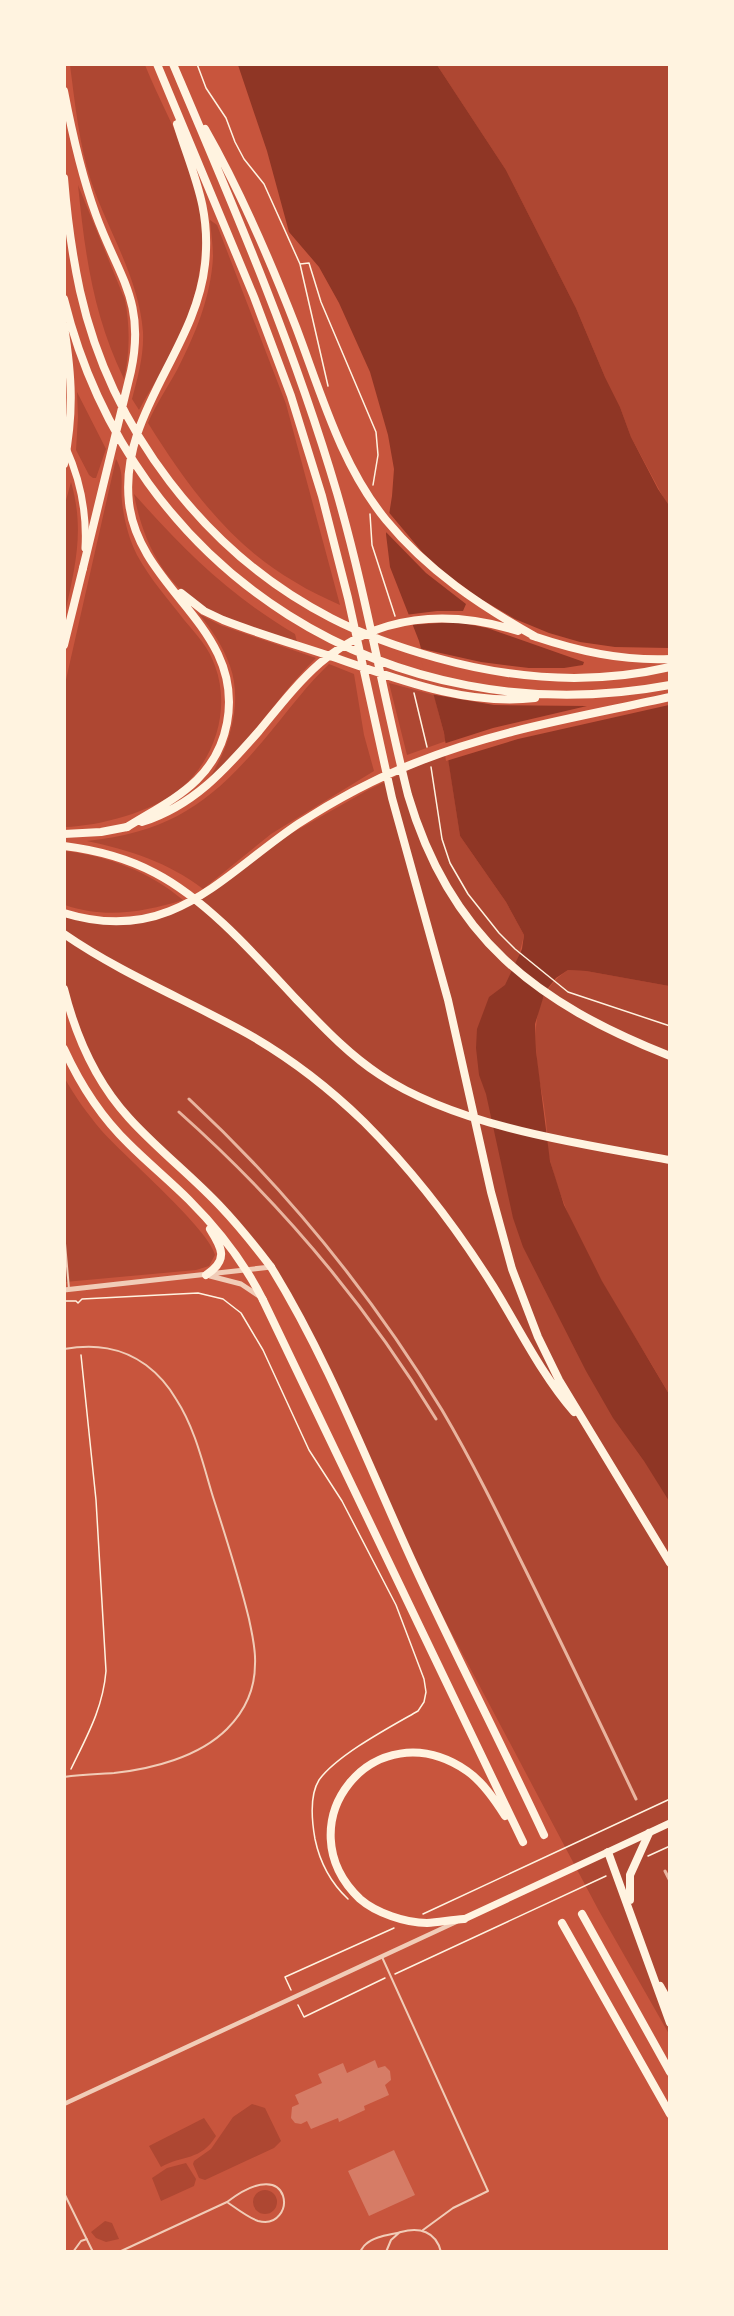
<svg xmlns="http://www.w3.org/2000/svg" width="734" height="2316" viewBox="0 0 734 2316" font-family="'Exo 2',sans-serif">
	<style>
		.green { fill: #ae4732 }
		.water { fill: #8f3625 }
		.pier { fill: #c8553d }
		.building { fill: #d67c66 }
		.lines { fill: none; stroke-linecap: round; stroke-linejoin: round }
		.path { stroke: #fff3e0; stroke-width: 1.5 }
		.service { stroke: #f1ccb7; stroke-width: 2 }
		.minor { stroke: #f1ccb7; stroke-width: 4.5 }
		.tertiary { stroke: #f1ccb7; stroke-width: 5 }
		.primary { stroke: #fff3e0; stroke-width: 7 }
		.trunk { stroke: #fff3e0; stroke-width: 8 }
		.motorway { stroke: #fff3e0; stroke-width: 8 }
		.rail { stroke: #e9b49f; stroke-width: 3 }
	</style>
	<rect width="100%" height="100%" fill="#c8553d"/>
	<path class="green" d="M70,65H145C159,100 178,133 191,169C212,231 202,298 171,355C161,374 149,391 139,410L132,399C138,377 144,355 143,332C139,278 108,231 91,181C79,144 75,103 70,65Z
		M437,65H669V508L631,437L620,407L605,377L576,308L506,170Z
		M78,185L125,300C130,327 130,352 124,379C93,315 85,254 78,185Z
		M210,220L217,225L286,404L340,605C325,598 309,591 295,582C231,546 186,484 148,423C156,404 167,388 177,370C195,335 211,297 213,257C213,245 211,232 210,220Z
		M77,392L106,449L96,478H93L89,475L76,450L78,417Z
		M116,459C125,474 120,485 122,502C124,520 129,539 137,555C150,579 168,599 185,621C197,635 209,648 215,666C231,709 215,760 180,789C153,812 99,826 65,827V684Z
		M71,482C85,531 75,566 65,614V504Z
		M134,494C185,551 229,595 295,634L297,642C266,632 234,623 206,608C164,586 142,539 134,494Z
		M199,614L220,625L316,658C279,694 249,744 210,777C230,746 243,702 230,666C223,646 212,630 199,614Z
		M329,664L354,674L364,735L374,771L271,834L203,889C168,862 129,850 87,841C177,831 216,798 272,730C291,707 308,684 329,664Z
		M389,683L434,695L446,741L407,755Z
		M447,751L460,836L506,902L524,935L499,1036L669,1495V2034L599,1911L406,1547L298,1311L248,1237L143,1133L100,1080L65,989L64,926L67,914L110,921L177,908L269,846L368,790Z
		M65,851C108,856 150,872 183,900C144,912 105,919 65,905Z
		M568,970L586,971L669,986V1394C627,1320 573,1247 551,1164C546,1148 548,1130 545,1114C544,1102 541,1090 539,1078C534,1038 529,996 568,970Z
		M64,1077C75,1097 87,1113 101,1130C123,1155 210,1230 215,1255L209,1266L196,1270L65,1282Z
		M252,2104L265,2108L281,2141L274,2148L205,2180L199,2178L193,2164L194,2161L211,2149L233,2117Z
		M204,2118L216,2136C201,2161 182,2155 161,2167L149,2146Z
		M186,2163L196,2179L194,2186L161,2201L152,2178L167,2168Z
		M253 2202a12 12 0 1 1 24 0a12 12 0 1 1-24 0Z
		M105,2221L112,2223L119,2239L106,2242L96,2238L91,2232Z"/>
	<path class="water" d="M238,65H437L506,170L576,308L605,377L620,407L631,437L658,489L668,504L669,986L586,971L568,970L556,978L545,992L535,1024L536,1051L550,1161L564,1205L602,1281L669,1394V1501L644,1461L613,1418L586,1371L523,1247L513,1218L486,1094L479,1075L476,1048L477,1029L489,997L505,985L522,949L524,935L506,902L460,836L444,733L419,641L390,567L386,534L392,496L394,469L388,435L370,372L339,303L319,267L289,232L267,151Z"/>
	<path class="pier" d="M386,509L423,553L445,573L479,598L515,619L549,633L580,642L615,647L669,648V705L518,739L446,761L443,744L493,728L587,706L494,705L430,694L418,648L481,662L529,668H564L583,665L584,662L487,628L462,623H439L410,625L405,615L437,611H463L466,604L426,573L383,529Z"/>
	<path class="building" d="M375,2060L378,2068L385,2066L390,2071L391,2080L385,2085L389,2095L364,2106L365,2110L339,2122L338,2118L311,2129L307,2121L301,2124L295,2123L291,2118L292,2107L299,2104L295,2095L322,2083L318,2074L343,2063L347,2073Z
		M394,2150L415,2195L369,2216L348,2171Z"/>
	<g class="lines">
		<path class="path" d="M197,64L206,88L226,118L235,142L244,159L264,184L300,264L309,263L321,302L376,432L378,455L373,485
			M300,264L328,386
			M370,514L372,545L395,616
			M414,693L427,747
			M431,767L442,839L450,863L468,894L499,933L515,949L568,992L670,1026
			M64,1301H76L78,1303L82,1299L198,1293L223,1299L241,1313L263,1350L309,1450L342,1501L396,1605L424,1679L426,1692L424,1702L418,1711C390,1727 337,1755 319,1780C309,1796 312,1822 315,1839C320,1863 331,1883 348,1899
			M71,1769C87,1736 103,1708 106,1671L96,1500L81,1355
			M648,1856L670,1846
			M423,1914L670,1799
			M395,1974L606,1876
			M291,1990L285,1977L394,1928
			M298,2005L304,2017L385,1978"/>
		<path class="service" d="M64,1232L69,1289
			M64,1349C95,1344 121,1347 146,1365C158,1374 169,1387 176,1399C195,1428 203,1464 213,1497C226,1537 239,1578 249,1619C252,1634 256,1649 255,1664C255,1690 245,1711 227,1729C199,1757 152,1769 114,1773C98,1774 81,1774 64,1777
			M382,1957L488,2191L453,2208L423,2230
			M64,2193L93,2252
			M73,2252L81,2241L87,2239
			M119,2252L227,2202C296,2149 297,2232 258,2221C247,2217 236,2208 227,2202
			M360,2252C362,2249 363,2246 366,2244C375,2236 390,2235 401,2232C419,2227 436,2231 441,2252
			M386,2252L391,2240L400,2232"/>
		<path class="minor" d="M64,2104L456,1922"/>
		<path class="tertiary" d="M210,1276L241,1284L259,1296
			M64,1290L271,1267"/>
		<path class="primary" d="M66,448C80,479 87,514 85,548
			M464,1919L670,1823"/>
		<path class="trunk" d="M64,645L83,568
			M64,834L101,832L127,827
			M64,989C76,1037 96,1082 129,1118C158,1150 192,1176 221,1207C239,1226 255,1246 271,1267
			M64,1049C80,1084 101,1117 129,1144C148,1163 170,1181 189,1200C219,1230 244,1262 263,1300
			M206,1275C229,1260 222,1248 210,1229"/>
		<path class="motorway" d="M157,64L254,297L291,396L322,496L348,598L392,798L448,1000L491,1192L512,1269L538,1337L559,1380L670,1563
			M173,64C233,205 294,346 337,493C366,593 383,695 408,795C450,938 536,1003 670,1056
			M64,91C72,133 81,174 96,215C118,276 146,301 131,371L83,568
			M205,129C241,192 270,260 296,327C321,393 341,465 386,520C428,571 479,605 536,637
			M64,178C67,216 72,254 80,291C111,429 205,553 331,618C364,635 401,648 437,658C512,679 593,685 670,667
			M64,299C132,575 392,737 670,685
			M64,326C72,377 74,412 64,464
			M181,593L204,611L223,620C259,634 297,645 333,657C398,679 465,706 535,698
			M533,636C578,651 621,661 670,659
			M142,822C193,806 225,770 259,731C278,708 297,683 320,663C378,614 448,609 518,631
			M127,827C172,799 216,781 227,723C245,627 139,590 129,503C119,413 196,350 205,264C211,208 193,175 177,124
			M64,846C96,850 127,858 155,873C207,900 256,956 296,999C323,1027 348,1054 380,1075C456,1126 579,1144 670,1160
			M64,913C171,946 221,876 298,824C335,800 374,779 415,763C496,730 584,716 670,697
			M64,934C122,974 187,1000 248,1034C290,1058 329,1088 364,1122C413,1171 456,1227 493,1286C519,1328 541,1374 574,1412
			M271,1267C329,1361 368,1465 414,1565C456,1656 502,1745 544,1835
			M263,1300L523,1842
			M608,1852L670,2023
			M630,1900V1875L649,1833
			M582,1914L670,2072
			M464,1919C452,1920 439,1922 427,1923C406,1923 376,1913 360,1899C282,1825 374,1707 467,1771C483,1782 495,1800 505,1816
			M562,1923L670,2114
			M660,1986L670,2004"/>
		<path class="rail" d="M189,1099C288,1191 372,1295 442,1410C472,1461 498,1514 524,1567C562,1644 599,1721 636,1799
			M179,1112C279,1201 366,1304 436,1419
			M665,1871L670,1881"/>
	</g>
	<rect width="734" height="2316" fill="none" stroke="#fff3e0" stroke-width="132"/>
</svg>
